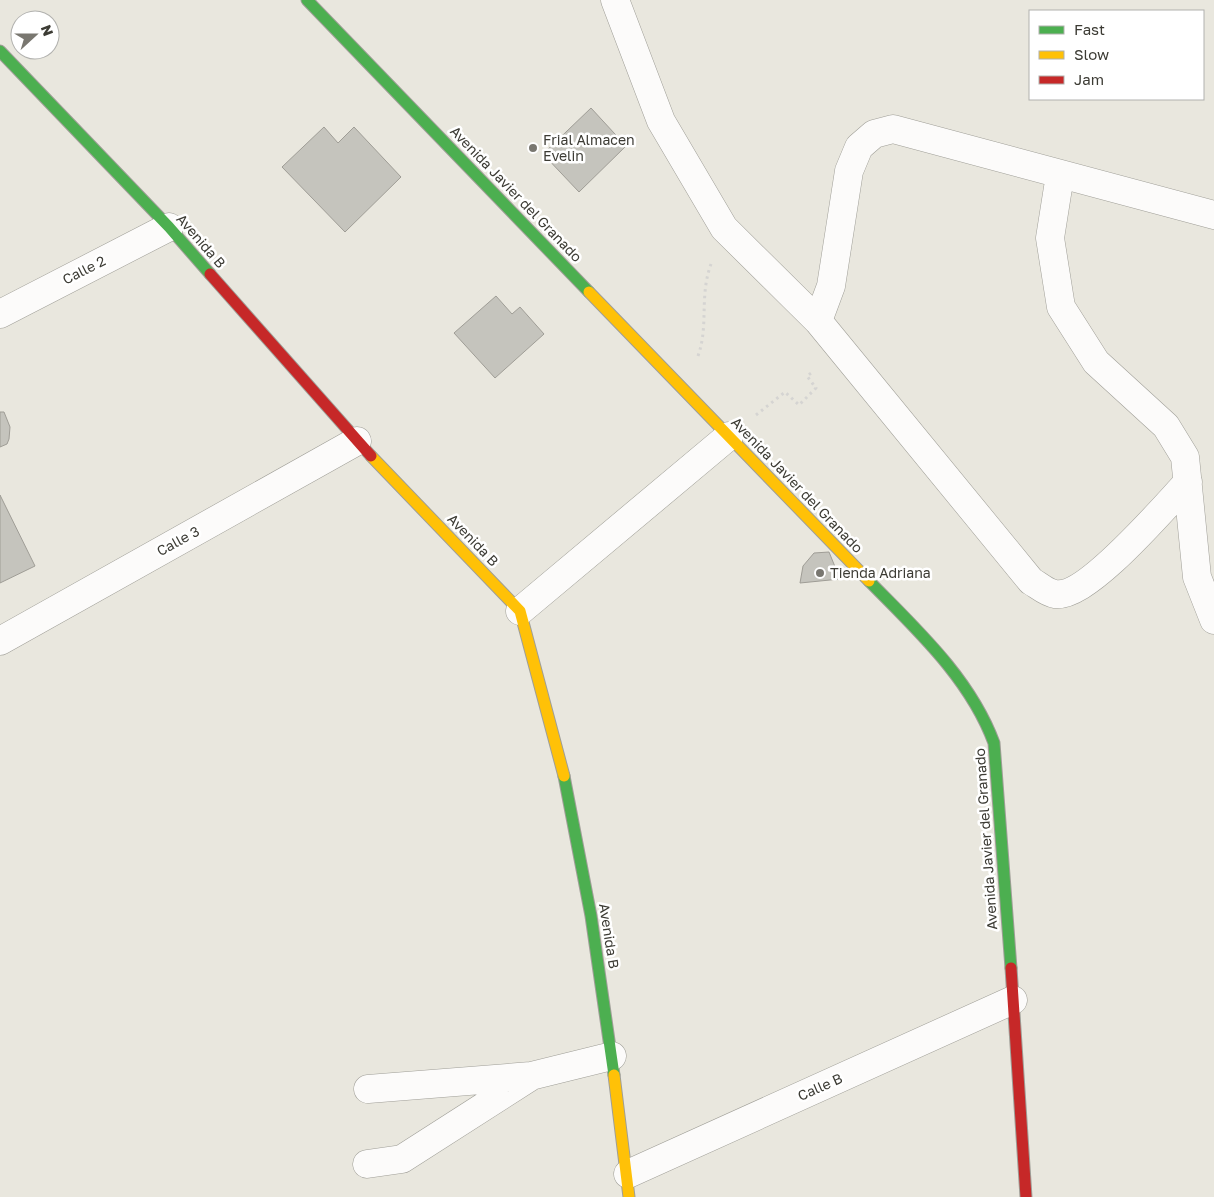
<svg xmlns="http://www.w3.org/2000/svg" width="1214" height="1197" viewBox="0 0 1214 1197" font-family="'Golos Text',sans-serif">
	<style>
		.building { fill: #c5c4bd; stroke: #9f9d96 }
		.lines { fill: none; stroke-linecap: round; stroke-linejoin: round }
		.street-casing { stroke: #9f9e97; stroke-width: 29 }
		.fast-casing { stroke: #9f9e97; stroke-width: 13 }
		.slow-casing { stroke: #9f9e97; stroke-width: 13 }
		.jam-casing { stroke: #9f9e97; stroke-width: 13 }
		.path { stroke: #d5d4d2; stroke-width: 3; stroke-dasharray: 2.5 4; stroke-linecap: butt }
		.street { stroke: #fcfbfa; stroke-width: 28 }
		.fast { stroke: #4caf50; stroke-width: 11 }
		.slow { stroke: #ffc107; stroke-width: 11 }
		.jam { stroke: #c62828; stroke-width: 11 }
		.poi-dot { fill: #797770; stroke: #fff; stroke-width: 2 }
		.labels { text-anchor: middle; stroke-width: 5; stroke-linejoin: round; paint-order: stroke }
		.poi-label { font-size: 14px; fill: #3c3b34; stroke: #fff; text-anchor: start }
		.street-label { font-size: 14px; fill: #3c3b34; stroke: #fff }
	</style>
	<rect width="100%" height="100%" fill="#e9e7de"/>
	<path class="building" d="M591,108L626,146L579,192L543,154Z
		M324,127L338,143L354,127L401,177L345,232L282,167Z
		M496,296L512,314L520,307L544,334L495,378L454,333Z
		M0,412H4L10,427L9,439L7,444L0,447Z
		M0,495L35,566L0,583Z
		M829,552L840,579L800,583L803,566L814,553Z"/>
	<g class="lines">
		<defs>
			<path id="street" d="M615,0L661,121L724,228L818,321L1031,581C1038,585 1047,593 1055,594C1087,599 1165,506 1188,482
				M1060,175L1050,238L1061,307L1096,362L1166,426L1185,457L1197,577L1214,620
				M0,314L169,227
				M818,321L831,286L849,171L859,147L874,134L893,129L1214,215
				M520,611L729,436
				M0,641L357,441
				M368,1089L531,1076L612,1056
				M367,1164L402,1159L530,1077
				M628,1174L1013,1000"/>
			<path id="fast" d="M307,0L589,292
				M0,51L169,227L210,274
				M869,581C916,629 970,678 994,743L1011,968
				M564,776L591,916L614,1075"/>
			<path id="slow" d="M589,292L869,581
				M371,456L520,611L564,776
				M614,1075L629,1197"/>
			<path id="jam" d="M210,274L371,456
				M1011,968L1026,1197"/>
		</defs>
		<use href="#street" class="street-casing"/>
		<use href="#fast" class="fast-casing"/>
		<use href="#slow" class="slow-casing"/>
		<use href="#jam" class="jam-casing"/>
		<path class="path" d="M698,356C709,325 699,297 711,264
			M756,415L785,392L799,405L816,388L807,376L814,371"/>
		<use href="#street" class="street"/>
		<use href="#fast" class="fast"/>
		<use href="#slow" class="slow"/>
		<use href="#jam" class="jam"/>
	</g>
	<g class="poi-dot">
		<circle cx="533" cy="148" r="5"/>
		<circle cx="820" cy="573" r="5"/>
	</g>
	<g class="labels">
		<g class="poi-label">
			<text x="543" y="145">Frial Almacen<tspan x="543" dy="16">Evelin</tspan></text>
			<text x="830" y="578">Tienda Adriana</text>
		</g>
		<g class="street-label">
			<text transform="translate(516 194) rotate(46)" y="5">Avenida Javier del Granado</text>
			<text transform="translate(201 241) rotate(49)" y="5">Avenida B</text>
			<text transform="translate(84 270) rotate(-27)" y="5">Calle 2</text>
			<text transform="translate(797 485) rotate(46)" y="5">Avenida Javier del Granado</text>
			<text transform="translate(473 540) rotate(46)" y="5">Avenida B</text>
			<text transform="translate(178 541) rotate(-29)" y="5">Calle 3</text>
			<text transform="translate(986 839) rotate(-94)" y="5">Avenida Javier del Granado</text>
			<text transform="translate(609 936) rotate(81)" y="5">Avenida B</text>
			<text transform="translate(820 1087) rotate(-24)" y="5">Calle B</text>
		</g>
	</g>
	<rect x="1029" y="10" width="175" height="90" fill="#ffffff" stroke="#b1b1ae"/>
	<rect x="1039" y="26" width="25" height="8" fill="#4caf50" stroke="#b1b1ae"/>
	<text x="1074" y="35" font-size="15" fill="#3c3b34">Fast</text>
	<rect x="1039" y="51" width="25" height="8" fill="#ffc107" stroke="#b1b1ae"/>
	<text x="1074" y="60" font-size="15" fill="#3c3b34">Slow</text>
	<rect x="1039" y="76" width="25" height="8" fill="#c62828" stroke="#b1b1ae"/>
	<text x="1074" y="85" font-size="15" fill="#3c3b34">Jam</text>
	<g transform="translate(35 35) rotate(69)"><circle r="24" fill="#ffffff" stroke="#b1b1ae"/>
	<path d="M0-4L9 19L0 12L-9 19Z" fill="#797770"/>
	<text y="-8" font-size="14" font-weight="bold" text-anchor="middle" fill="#3c3b34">N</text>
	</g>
</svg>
